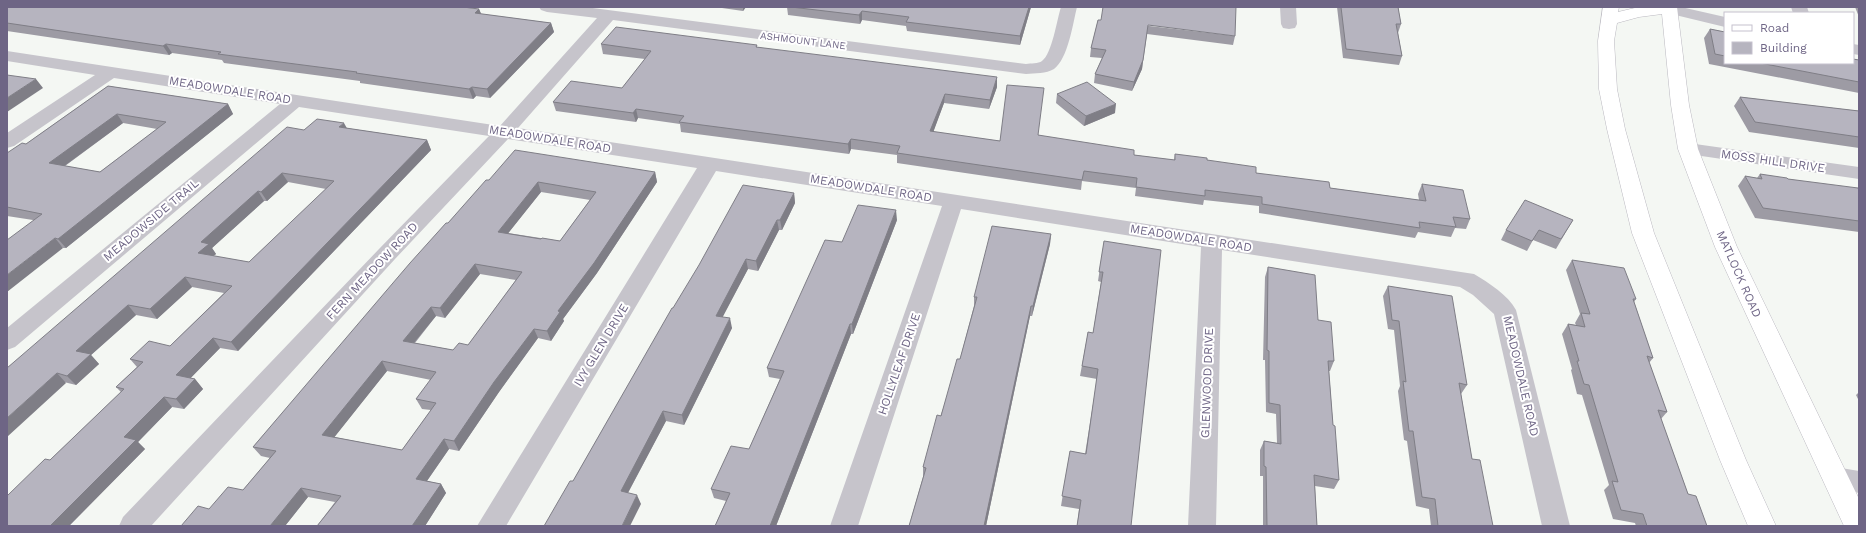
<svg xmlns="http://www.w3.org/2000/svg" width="1866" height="533" viewBox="0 0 1866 533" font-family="'Work Sans',sans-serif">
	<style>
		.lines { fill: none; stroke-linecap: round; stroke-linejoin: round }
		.secondary-casing { stroke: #bbb9c1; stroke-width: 1 }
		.minor { fill: #c6c4cb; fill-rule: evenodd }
		.secondary { fill: #fff; fill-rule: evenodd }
		.wall { fill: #9d9ba4; fill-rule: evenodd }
		.shaded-wall { fill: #7f7e86 }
		.building { fill: #b6b4bf; stroke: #7f7e86; fill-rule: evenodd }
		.labels { text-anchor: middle; stroke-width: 4; stroke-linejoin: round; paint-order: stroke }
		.far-street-label { font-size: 10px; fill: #6e6585; stroke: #fff }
		.street-label { font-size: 12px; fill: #6e6585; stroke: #fff }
	</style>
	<rect width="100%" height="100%" fill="#f4f7f3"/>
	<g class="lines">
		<defs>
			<path id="secondary" d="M1603,7H1619L1618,12L1639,7H1677L1689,105L1698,149L1737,247L1859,499V526H1844L1715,247L1678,149L1671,105L1662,14L1639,17L1617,23L1614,41L1617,89L1625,129L1654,233L1746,460L1776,526H1748L1720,460L1632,233L1607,129L1599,89L1598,41Z"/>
		</defs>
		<use href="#secondary" class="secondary-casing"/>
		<path class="minor" d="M539,7H585L1026,64C1031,63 1038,64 1042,61C1052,54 1057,19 1061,7H1077C1073,23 1068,59 1054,69C1046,74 1035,73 1026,74L613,20L518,128L1474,274C1489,283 1508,295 1516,310L1570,526H1542L1494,314L1473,295L1460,287L1222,250L1216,526H1188L1201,247L961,209L858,526H830L942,206L716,171L506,526H477L697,168L508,139L395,259L151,526H119L123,517L379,249L489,136L299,107L15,347L7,350V328L280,104L114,78L14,146L7,148V133L95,75L7,61V51L500,126L597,18L547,12L541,10Z
			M1280,7H1296L1297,24L1295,28L1289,29L1283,28L1281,24Z
			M1662,7H1681L1725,17V27L1663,12L1661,9Z
			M1791,7H1807L1809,13H1793Z
			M1853,44L1859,45V55L1853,54Z
			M1688,143L1859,167V179L1681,153L1678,149L1681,145Z
			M1835,467L1859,471V493L1826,486L1822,478L1826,470Z"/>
		<use href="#secondary" class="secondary"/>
	</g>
	<path class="wall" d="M7,7L479,9L481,14L551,23L554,32L490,98L476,96L473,99L360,83V81L224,63L222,60L172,53L169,55L7,31Z
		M715,7H746L743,11Z
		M787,7H1031L1020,45L907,31L906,26L862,20L860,24L788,15Z
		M1337,7H1398L1401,24L1398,33L1402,56L1399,65L1343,58Z
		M1855,7H1859V17Z
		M1098,20L1235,36L1233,45L1147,34L1142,69L1132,91L1094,83L1095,74L1102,58L1090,57L1091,48Z
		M1710,29L1725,32V63H1853L1859,60V93L1709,64L1704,38Z
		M601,44L757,45V47L997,87L989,109L944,103L933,132L1000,141L1038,135L1134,155L1174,160L1175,154L1207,160L1256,173L1330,188L1419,200L1418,194L1422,184L1470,219L1466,229L1455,228L1451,237L1418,232L1415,238L1259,213V206L1204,200L1203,205L1135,196L1136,188L1082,181L1081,190L897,163V155L851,149L849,154L681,132L680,124L638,118L636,122L556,111L553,102L622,88L645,59L603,54Z
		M108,86L228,104L233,114L66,248H63L33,220L7,216V153L26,144ZM123,123L157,129L100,172L65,166Z
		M1057,94L1115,113L1084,126L1056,103Z
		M1740,97L1859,111V148L1749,132L1734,106Z
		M346,128L427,140L431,150L238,351L220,348L190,378L195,379L203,389L184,409L172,407L138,442L145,449L69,526H7L50,460L121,392L116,387L137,367L130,359L170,346L224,293L192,287L157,319L136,315L91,355L99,364L76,385L7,368L304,130ZM288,182L326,189L249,262L213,256L216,254L212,248L264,201H267Z
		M655,172L657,182L597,273L563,319L564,321L551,341L538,338L499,392L459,451L449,449L427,481L441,484L446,493L425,526H317L335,502L308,497L285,526H181L243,490L270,458L261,456L253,447L448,223L489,180ZM541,192L590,200L560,241L508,233ZM480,274L516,280L468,345L453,350L415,343L436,316L445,318ZM387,371L431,380L416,399L422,409L431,410L402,450L334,437Z
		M1760,174L1788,179L1859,190V232L1755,218L1738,186L1745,176L1757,178Z
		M794,193L795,203L782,230H779L758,271L748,269L722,317L732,328L684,425L666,421L628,493L641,504L573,481L673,308Z
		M897,220L853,334H851L776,526H715L726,501L714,498L711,489L749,449L780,379L769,377L767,368L842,242Z
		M1573,220L1556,249L1533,240L1527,251L1501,240L1506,230Z
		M1051,234L1050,244L1032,316H1030L986,526H909L923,477V467L960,359L974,306V297Z
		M1104,241L1131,526H1077L1079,509L1061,506L1070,451L1085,454L1097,379L1080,376L1088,332L1093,333L1101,282L1098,281Z
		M1572,260L1636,299L1634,302L1653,358L1649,363L1667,412L1661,419L1688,494L1707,526H1636L1635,523L1613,519L1604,490L1609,485L1582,395L1577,394L1571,370L1572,369L1562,334L1568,324L1576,325L1575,323L1580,314L1566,270Z
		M1268,267L1318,320L1334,361L1330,371H1329L1333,425L1339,480L1334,489L1315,486L1317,526H1263V476H1260V450L1264,441L1277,443L1276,414L1266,412L1265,360H1263L1265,277Z
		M1388,286L1467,385L1461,394L1472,459L1493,526H1431L1429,509L1416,506L1407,441L1404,440L1398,391L1400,386L1394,330L1388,329L1383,296Z
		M1859,392V401L1856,395Z"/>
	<path class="shaded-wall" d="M743,7H746L743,11Z
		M1029,7H1031L1020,45V36Z
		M479,9L483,18L475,13Z
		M862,11V20L860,24L859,15Z
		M551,23L554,32L490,98L487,89Z
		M166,44L172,53L169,55L163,46Z
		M1143,60L1142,69L1132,91L1134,82Z
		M997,77V87L989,109L990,100Z
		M36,79L43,88L7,112V98Z
		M472,87L476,96L473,99L469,89Z
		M945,94L944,103L930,141V131Z
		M228,104L233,114L66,248L58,239Z
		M1116,104L1115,113L1084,126L1086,116Z
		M636,109L638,118L636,122L633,113Z
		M117,114L123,123L56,172L49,163Z
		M344,123L349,132L339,127Z
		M851,139V149L849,154L848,144Z
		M427,140L431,150L238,351L231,342Z
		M655,172L657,182L597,273L563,319L564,321L551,341L547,331L558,311Z
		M282,173L288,182L267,201L261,192Z
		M538,182L541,192L502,241L498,232Z
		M258,191L264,201L212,248L216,254L205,263L198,253L201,242Z
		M794,193L795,203L782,230L780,220Z
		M896,210L897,220L853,334L852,324Z
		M777,220L779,230L758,271L756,261Z
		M1051,234L1050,244L1032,316L1033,306Z
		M55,238L63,248L7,292V275Z
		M746,259L748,269L718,326L716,316Z
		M475,264L480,274L445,318L440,308Z
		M185,277L192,287L157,319L150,309Z
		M128,305L136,315L91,355L99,364L76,385L67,376L76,351Z
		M1031,306L1030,316L986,526H984Z
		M431,307L436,316L408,350L403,341Z
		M730,318L732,328L684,425L682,415Z
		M850,324L851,334L776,526H770Z
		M534,329L538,338L499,392L459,451L454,441L494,382Z
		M213,338L220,348L184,385L176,375Z
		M382,361L387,371L329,444L322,435Z
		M57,373L66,383L7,437V418Z
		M195,379L203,389L184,409L176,399Z
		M164,397L172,407L138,442L145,449L69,526H50L124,437Z
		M663,411L666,421L624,500L621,491Z
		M444,439L449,449L422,488L416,479Z
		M441,484L446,493L425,526H412Z
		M301,488L308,497L285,526H270Z
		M637,495L641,504L630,526H622Z"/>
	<path class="building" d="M7,7H463L479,9L475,13L551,23L487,89L472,87L469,89L356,73L357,72L218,54L221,52L166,44L163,46L7,23Z
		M791,7H1029L1020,36L906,22L909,17L862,11L859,15Z
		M1103,7H1236L1235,36L1148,25L1143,60L1134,82L1095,74L1106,50L1091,48L1098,20H1101Z
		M1341,7H1398L1401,24H1396L1402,56L1346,49Z
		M616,27L757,45L756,47L997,77L990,100L945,94L930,131L1000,141L1007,85L1044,88L1038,135L1134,150V155L1175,160V154L1207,158V160L1256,167V173L1329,182L1330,188L1426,201L1422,184L1463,190L1470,219L1453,217L1456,227L1419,222L1420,228L1262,204V197L1205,190V196L1136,187L1137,178L1084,171L1082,180L897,153L900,146L851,139L848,144L679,122L684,116L636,109L633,113L553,102L571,81L622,88L651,51L601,44Z
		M1710,29L1725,32V56L1715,54Z
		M1853,59L1859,60V82L1760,63H1853Z
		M7,75L36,79L7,98Z
		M1087,82L1116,104L1086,116L1057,94Z
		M108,86L228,104L58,239L55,238L7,275V240L42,214L7,207V153L22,143L26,144ZM117,114L166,122L100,172L49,163Z
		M1740,97L1859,111V137L1755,122Z
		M317,119L344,123L339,127L427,140L231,342L213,338L176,375L195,379L176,399L164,397L124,437L136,440L50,526H7V496L45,459L50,460L124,389L116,387L143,362L130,359L149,341L170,346L232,286L185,277L150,309L128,305L76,351L91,354L67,376L57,373L7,418V368L287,127L304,130ZM282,173L334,181L249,262L198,253L209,244L201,242L258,191L261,192Z
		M515,150L655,172L594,263L558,311L560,312L547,331L534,329L494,382L454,441L444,439L416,479L441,484L412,526H317L341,496L301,488L270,526H181L198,506L209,509L228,487L243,490L276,451L253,447L410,263L446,223H448L486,180H489ZM538,182L596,192L560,241L542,238L541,239L498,232ZM475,264L522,272L468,345L459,343L453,350L403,341L431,307L440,308ZM382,361L436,372L416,399L436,403L402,450L322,435Z
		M1760,174L1787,178L1788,179L1858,188L1859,190V221L1763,208L1745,176L1762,179Z
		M743,185L794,193L780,220H777L756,261L746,259L716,316L730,318L682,415L663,411L621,491L637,495L622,526H544L570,481H573L672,308H673L699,265Z
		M1525,200L1573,220L1561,239L1539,230L1532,241L1506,230Z
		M858,205L896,210L852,324H850L770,526H715L730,493L711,489L731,446L749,449L784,371L767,368L825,240L842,242Z
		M992,226L1051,234L1033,306H1031L984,526H909L926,468L923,467L937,415L941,416L957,359H960L977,297H974Z
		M1104,241L1161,250L1131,526H1077L1081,500L1062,496L1070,451L1086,454L1098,369L1082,366L1088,332L1093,333L1103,272H1099Z
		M1572,260L1624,268L1636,299H1633L1653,358L1647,356L1667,412L1658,410L1688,494L1696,496L1707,526H1647L1643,514L1621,510L1612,481L1618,482L1589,385L1584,384L1577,361H1579L1568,324L1585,327L1581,313L1590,314Z
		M1268,267L1315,275L1318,320L1331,322L1334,361H1328L1333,425L1335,426L1339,480L1314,475L1317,526H1267L1266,467L1264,466V441L1281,444L1280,405L1269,403V351L1267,350Z
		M1388,286L1452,296L1467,385L1459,383L1472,459L1480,460L1493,526H1438L1435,499L1422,497L1413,431H1409L1403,381L1406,382L1399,321L1392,320Z"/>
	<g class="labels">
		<g class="far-street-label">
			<text transform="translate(803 40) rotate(7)" y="4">ASHMOUNT LANE</text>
		</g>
		<g class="street-label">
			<text transform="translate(230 90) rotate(9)" y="4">MEADOWDALE ROAD</text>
			<text transform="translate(550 139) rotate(9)" y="4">MEADOWDALE ROAD</text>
			<text transform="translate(1773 161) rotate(8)" y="4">MOSS HILL DRIVE</text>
			<text transform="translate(871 188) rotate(9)" y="4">MEADOWDALE ROAD</text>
			<text transform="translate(151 220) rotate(-40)" y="4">MEADOWSIDE TRAIL</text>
			<text transform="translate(1191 238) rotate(9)" y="4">MEADOWDALE ROAD</text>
			<text transform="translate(372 271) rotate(-47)" y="4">FERN MEADOW ROAD</text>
			<text transform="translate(1739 274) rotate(66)" y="4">MATLOCK ROAD</text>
			<text transform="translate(601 345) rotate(-59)" y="4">IVY GLEN DRIVE</text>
			<text transform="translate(899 364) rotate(-71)" y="4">HOLLYLEAF DRIVE</text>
			<text transform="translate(1521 376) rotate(77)" y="4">MEADOWDALE ROAD</text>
			<text transform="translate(1207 383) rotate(-88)" y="4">GLENWOOD DRIVE</text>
		</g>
	</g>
	<rect width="1866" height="533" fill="none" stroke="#6e6585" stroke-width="16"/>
	<rect x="1724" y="12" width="130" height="52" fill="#ffffff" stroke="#c5c1ce"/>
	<rect x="1732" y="25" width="20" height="6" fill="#ffffff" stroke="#c5c1ce"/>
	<text x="1760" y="32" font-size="12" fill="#6e6585">Road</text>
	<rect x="1732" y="42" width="20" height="12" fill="#b6b4bf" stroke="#c5c1ce"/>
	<text x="1760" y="52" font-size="12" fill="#6e6585">Building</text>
</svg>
